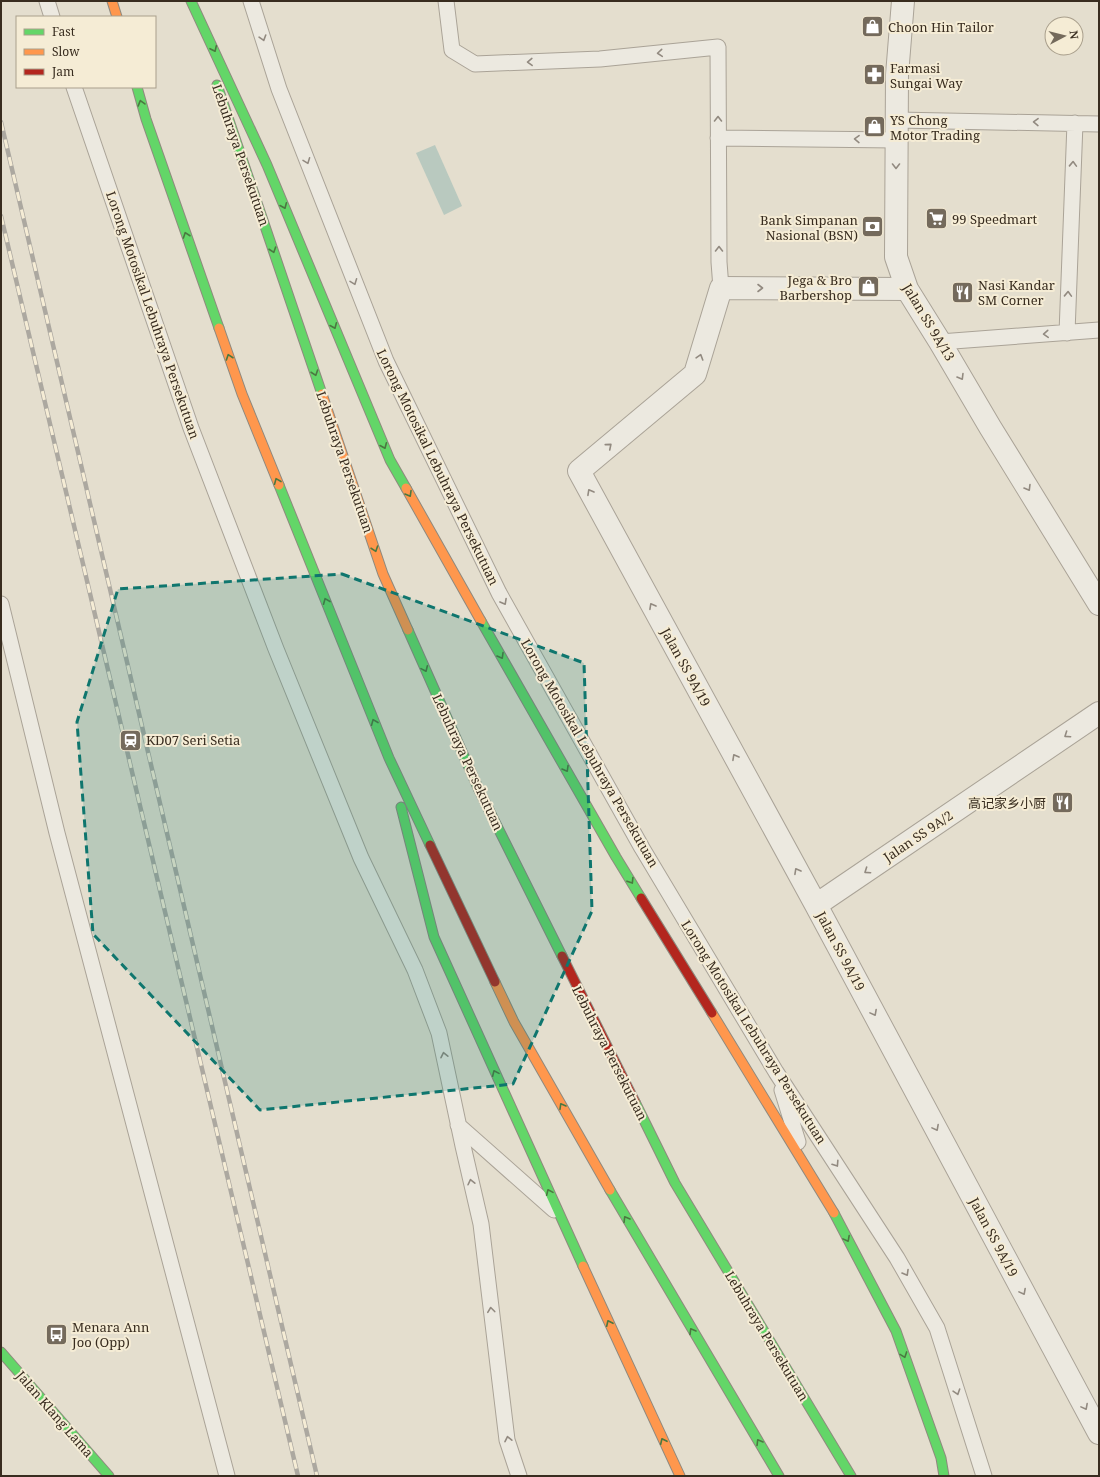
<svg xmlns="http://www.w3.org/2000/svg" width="1100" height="1477" viewBox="0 0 1100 1477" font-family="'Noto Serif','Noto Sans SC',serif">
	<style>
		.water { fill: #b9c9bf }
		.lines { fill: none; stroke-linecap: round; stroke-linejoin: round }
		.lane-casing { stroke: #aaa397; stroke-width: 17 }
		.street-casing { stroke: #aaa397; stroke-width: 24 }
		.fast-casing { stroke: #8f897e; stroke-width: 11 }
		.slow-casing { stroke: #8f897e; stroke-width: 11 }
		.jam-casing { stroke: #8f897e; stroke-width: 11 }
		.lane { stroke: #ece9e0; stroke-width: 15 }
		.street { stroke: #ece9e0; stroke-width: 22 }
		.fast { stroke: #63d668; stroke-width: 9 }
		.slow { stroke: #ff974d; stroke-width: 9 }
		.jam { stroke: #b3261e; stroke-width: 9 }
		.rail-casing { stroke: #aca8a0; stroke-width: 4.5 }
		.rail { stroke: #f5ecd5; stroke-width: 3; stroke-dasharray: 9; stroke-linecap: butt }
		.oneway { stroke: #928a80 }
		.oneway2 { stroke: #4b7840 }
		.marked { fill: #0f766e; fill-opacity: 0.2; stroke: #0f766e; stroke-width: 3; stroke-dasharray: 8 5; stroke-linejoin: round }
		.labels { text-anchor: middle; stroke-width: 4; stroke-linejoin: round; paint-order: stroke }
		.poi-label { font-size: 13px; fill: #382c1f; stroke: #f5ecd5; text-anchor: start }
		.street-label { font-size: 13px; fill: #382c1f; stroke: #f5ecd5 }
	</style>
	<rect width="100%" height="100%" fill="#e4dece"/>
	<path class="water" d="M435,145L462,206L444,215L416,153Z"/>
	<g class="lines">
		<defs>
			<path id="lane" d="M47,1L52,17
				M251,1L279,89L386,361L499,593L642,848L776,1072L897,1258L937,1328L984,1476
				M446,1L452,50L475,64L600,59L718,47L719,262L721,288
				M74,87L191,428L276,649L361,858L415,970L439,1033L463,1146L481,1224L507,1440L519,1476
				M897,120L1099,124
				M718,138L896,140
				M1067,333L1075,123
				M940,342L1099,330
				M1,604L57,833L227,1476
				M782,1090L798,1142
				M458,1125L554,1210"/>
			<path id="street" d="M903,1L897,75L896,257L907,289L940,342L990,427L1099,604
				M907,289L721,288L695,374L579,471L816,905L1099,1433
				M816,905L1099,713"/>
			<path id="fast" d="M191,1L267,165L390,460L406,488
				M217,85L322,394
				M137,87L146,119L219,328
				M279,485L389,758L430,845
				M481,621L616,857L641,898
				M408,630L479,790L562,956
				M401,807L434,937L583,1266
				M635,1102L675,1183L851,1476
				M610,1190L779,1476
				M834,1213L896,1331L941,1458L944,1476
				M1,1352L109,1476"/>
			<path id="slow" d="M112,1L117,17
				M219,328L242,394L279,485
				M322,394L383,574L408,630
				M406,488L481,621
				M495,982L514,1022L610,1190
				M712,1013L834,1213
				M583,1266L680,1476"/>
			<path id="jam" d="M430,845L495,982
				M641,898L712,1013
				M562,956L635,1102"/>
		</defs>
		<use href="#lane" class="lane-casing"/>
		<use href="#street" class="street-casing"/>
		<use href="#fast" class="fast-casing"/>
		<use href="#slow" class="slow-casing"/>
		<use href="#jam" class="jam-casing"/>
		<use href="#lane" class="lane"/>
		<use href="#street" class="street"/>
		<use href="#fast" class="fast"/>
		<use href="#slow" class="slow"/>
		<use href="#jam" class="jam"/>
		<defs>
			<path id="rail" d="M1,122L317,1476
				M1,216L298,1476"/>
		</defs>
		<use href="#rail" class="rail-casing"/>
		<use href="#rail" class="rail"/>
	</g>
	<defs><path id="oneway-chevron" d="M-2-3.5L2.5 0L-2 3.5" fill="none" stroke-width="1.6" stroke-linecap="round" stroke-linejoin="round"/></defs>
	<g class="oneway">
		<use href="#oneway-chevron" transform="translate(263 38) rotate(73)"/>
		<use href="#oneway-chevron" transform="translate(660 53) rotate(175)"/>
		<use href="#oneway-chevron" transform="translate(530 62) rotate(178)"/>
		<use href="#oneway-chevron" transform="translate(718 119) rotate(-90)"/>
		<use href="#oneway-chevron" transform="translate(1036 122) rotate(-179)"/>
		<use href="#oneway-chevron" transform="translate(857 139) rotate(-179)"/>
		<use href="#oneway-chevron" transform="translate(307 161) rotate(69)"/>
		<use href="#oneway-chevron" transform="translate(1073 164) rotate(-88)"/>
		<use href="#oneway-chevron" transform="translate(896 166) rotate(90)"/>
		<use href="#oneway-chevron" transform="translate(719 249) rotate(-90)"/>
		<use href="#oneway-chevron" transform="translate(354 282) rotate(69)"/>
		<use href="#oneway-chevron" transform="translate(760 288)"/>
		<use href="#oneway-chevron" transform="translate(1068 294) rotate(-88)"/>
		<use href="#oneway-chevron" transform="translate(1046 334) rotate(176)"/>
		<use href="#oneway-chevron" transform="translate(700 357) rotate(-73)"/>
		<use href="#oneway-chevron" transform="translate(961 377) rotate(59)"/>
		<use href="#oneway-chevron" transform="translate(609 446) rotate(-40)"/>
		<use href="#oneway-chevron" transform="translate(1028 488) rotate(59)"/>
		<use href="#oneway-chevron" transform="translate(590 492) rotate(-119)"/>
		<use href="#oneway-chevron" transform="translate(504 602) rotate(61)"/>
		<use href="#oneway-chevron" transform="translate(652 606) rotate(-119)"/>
		<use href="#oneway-chevron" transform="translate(1067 735) rotate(146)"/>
		<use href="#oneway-chevron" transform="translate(735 757) rotate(-119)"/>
		<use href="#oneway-chevron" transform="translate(797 871) rotate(-119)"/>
		<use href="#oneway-chevron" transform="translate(867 871) rotate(146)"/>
		<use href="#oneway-chevron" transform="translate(874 1013) rotate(62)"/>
		<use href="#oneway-chevron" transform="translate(444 1055) rotate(-102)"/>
		<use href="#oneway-chevron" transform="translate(936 1128) rotate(62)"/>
		<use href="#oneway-chevron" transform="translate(836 1164) rotate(57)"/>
		<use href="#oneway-chevron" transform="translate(471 1182) rotate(-103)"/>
		<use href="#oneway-chevron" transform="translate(906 1273) rotate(60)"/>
		<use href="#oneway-chevron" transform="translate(1023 1292) rotate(62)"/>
		<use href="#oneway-chevron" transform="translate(491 1310) rotate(-97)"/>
		<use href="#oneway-chevron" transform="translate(957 1392) rotate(72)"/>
		<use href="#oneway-chevron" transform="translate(1085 1407) rotate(62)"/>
		<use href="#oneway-chevron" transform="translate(508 1439) rotate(-102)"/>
	</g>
	<g class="oneway2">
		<use href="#oneway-chevron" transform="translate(214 49) rotate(65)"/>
		<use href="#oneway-chevron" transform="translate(141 103) rotate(-106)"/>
		<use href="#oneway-chevron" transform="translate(284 206) rotate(67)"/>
		<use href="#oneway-chevron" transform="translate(186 235) rotate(-109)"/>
		<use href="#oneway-chevron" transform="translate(273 250) rotate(71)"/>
		<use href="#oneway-chevron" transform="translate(334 326) rotate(67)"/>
		<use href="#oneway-chevron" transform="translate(229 357) rotate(-109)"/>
		<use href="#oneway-chevron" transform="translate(315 373) rotate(71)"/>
		<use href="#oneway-chevron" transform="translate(384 446) rotate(67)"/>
		<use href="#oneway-chevron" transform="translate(277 481) rotate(-112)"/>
		<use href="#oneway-chevron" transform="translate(409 494) rotate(60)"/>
		<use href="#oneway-chevron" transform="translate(375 549) rotate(71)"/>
		<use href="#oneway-chevron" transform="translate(326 601) rotate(-112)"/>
		<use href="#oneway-chevron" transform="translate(501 656) rotate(60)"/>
		<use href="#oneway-chevron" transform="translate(425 669) rotate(66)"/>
		<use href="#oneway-chevron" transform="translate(374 722) rotate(-112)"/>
		<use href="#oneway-chevron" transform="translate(566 769) rotate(60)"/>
		<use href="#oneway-chevron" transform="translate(631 881) rotate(58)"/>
		<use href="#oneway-chevron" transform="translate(495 1073) rotate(-114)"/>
		<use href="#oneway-chevron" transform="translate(562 1106) rotate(-120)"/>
		<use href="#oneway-chevron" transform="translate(549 1192) rotate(-114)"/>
		<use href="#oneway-chevron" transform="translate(626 1219) rotate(-121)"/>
		<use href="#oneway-chevron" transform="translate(847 1239) rotate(62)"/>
		<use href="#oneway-chevron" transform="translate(609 1323) rotate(-115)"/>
		<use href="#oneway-chevron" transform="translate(692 1331) rotate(-121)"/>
		<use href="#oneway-chevron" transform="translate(904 1355) rotate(70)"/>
		<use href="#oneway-chevron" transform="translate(663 1441) rotate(-115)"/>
		<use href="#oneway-chevron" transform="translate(759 1442) rotate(-121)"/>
	</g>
	<path class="marked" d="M342,574L584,663L592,911L513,1084L260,1110L93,934L77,722L118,589Z"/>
	<defs>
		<symbol id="shop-square" viewBox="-11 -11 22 22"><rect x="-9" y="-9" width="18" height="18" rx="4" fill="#746a5c" stroke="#f5ecd5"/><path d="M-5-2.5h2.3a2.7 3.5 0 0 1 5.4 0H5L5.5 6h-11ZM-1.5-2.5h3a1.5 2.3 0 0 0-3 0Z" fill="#fff"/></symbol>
		<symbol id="pharmacy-square" viewBox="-11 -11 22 22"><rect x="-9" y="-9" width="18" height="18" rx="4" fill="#746a5c" stroke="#f5ecd5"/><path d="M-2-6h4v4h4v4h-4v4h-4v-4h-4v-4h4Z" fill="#fff"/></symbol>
		<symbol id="supermarket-square" viewBox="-11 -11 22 22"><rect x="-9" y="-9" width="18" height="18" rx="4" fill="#746a5c" stroke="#f5ecd5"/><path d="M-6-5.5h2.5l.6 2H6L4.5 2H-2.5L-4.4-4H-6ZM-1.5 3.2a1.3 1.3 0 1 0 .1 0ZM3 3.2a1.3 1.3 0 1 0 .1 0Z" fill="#fff"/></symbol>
		<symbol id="bank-square" viewBox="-11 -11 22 22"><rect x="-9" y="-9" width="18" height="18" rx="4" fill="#746a5c" stroke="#f5ecd5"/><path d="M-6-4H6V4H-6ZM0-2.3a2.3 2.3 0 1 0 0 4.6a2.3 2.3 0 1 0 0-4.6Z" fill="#fff"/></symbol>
		<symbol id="restaurant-square" viewBox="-11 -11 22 22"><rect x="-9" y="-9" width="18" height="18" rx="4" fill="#746a5c" stroke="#f5ecd5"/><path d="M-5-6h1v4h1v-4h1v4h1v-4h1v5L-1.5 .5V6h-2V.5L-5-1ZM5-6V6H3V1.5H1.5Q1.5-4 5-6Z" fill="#fff"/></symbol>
		<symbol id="station-square" viewBox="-11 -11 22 22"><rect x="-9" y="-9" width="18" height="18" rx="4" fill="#746a5c" stroke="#f5ecd5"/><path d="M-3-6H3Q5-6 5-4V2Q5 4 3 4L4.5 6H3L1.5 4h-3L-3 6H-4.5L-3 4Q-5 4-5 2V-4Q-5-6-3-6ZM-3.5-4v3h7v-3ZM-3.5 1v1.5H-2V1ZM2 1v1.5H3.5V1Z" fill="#fff"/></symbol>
		<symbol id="bus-square" viewBox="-11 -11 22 22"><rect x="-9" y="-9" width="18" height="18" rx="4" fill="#746a5c" stroke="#f5ecd5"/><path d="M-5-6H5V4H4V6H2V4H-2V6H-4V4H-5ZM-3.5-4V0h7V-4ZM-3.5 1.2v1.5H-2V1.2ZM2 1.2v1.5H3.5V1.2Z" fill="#fff"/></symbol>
	</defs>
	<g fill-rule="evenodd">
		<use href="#shop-square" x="860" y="14" width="25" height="25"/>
		<use href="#pharmacy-square" x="862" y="62" width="25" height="25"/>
		<use href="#shop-square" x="862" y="114" width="25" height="25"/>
		<use href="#supermarket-square" x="924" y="206" width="25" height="25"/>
		<use href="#bank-square" x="860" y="214" width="25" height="25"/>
		<use href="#shop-square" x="856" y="274" width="25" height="25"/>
		<use href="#restaurant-square" x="950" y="280" width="25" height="25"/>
		<use href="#station-square" x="118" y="728" width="25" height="25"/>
		<use href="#restaurant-square" x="1050" y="790" width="25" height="25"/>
		<use href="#bus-square" x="44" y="1322" width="25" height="25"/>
	</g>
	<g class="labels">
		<g class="poi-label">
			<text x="888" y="32">Choon Hin Tailor</text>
			<text x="890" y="73">Farmasi<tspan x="890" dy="15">Sungai Way</tspan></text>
			<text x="890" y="125">YS Chong<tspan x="890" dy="15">Motor Trading</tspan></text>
			<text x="952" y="224">99 Speedmart</text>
			<text x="858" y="225" text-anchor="end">Bank Simpanan<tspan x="858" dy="15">Nasional (BSN)</tspan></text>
			<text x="852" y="285" text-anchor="end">Jega &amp; Bro<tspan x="852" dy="15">Barbershop</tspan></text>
			<text x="978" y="290">Nasi Kandar<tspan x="978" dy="15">SM Corner</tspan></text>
			<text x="146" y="745">KD07 Seri Setia</text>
			<text x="1046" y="808" text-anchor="end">高记家乡小厨</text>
			<text x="72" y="1332">Menara Ann<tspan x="72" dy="15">Joo (Opp)</tspan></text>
		</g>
		<g class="street-label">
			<text transform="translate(241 155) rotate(71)" y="5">Lebuhraya Persekutuan</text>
			<text transform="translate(153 315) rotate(71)" y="5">Lorong Motosikal Lebuhraya Persekutuan</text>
			<text transform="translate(929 322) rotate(59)" y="5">Jalan SS 9A/13</text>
			<text transform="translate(345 462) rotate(71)" y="5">Lebuhraya Persekutuan</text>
			<text transform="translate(438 467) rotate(64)" y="5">Lorong Motosikal Lebuhraya Persekutuan</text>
			<text transform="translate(686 667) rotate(61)" y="5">Jalan SS 9A/19</text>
			<text transform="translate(590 753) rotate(60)" y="5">Lorong Motosikal Lebuhraya Persekutuan</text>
			<text transform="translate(468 762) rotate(65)" y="5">Lebuhraya Persekutuan</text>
			<text transform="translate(918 836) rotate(-34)" y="5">Jalan SS 9A/2</text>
			<text transform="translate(841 951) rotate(62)" y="5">Jalan SS 9A/19</text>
			<text transform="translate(754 1032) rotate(58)" y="5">Lorong Motosikal Lebuhraya Persekutuan</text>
			<text transform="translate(610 1053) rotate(63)" y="5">Lebuhraya Persekutuan</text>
			<text transform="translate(994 1237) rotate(62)" y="5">Jalan SS 9A/19</text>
			<text transform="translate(767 1336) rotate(59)" y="5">Lebuhraya Persekutuan</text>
			<text transform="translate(55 1414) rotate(49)" y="5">Jalan Klang Lama</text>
		</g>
	</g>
	<rect width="1100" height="1477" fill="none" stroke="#382c1f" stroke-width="4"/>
	<rect x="16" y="16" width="140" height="72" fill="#f5ecd5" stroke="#a99f8c"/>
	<rect x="24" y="29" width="20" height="6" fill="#63d668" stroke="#a99f8c"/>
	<text x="52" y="36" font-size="12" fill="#382c1f">Fast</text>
	<rect x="24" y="49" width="20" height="6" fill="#ff974d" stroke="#a99f8c"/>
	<text x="52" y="56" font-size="12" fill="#382c1f">Slow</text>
	<rect x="24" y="69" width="20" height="6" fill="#b3261e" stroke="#a99f8c"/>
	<text x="52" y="76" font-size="12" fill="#382c1f">Jam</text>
	<g transform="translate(1064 36) rotate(83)"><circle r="19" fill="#f5ecd5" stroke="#a99f8c"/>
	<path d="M0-3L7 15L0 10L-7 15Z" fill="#746a5c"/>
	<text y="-6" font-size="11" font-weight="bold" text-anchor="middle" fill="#382c1f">N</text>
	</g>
</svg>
